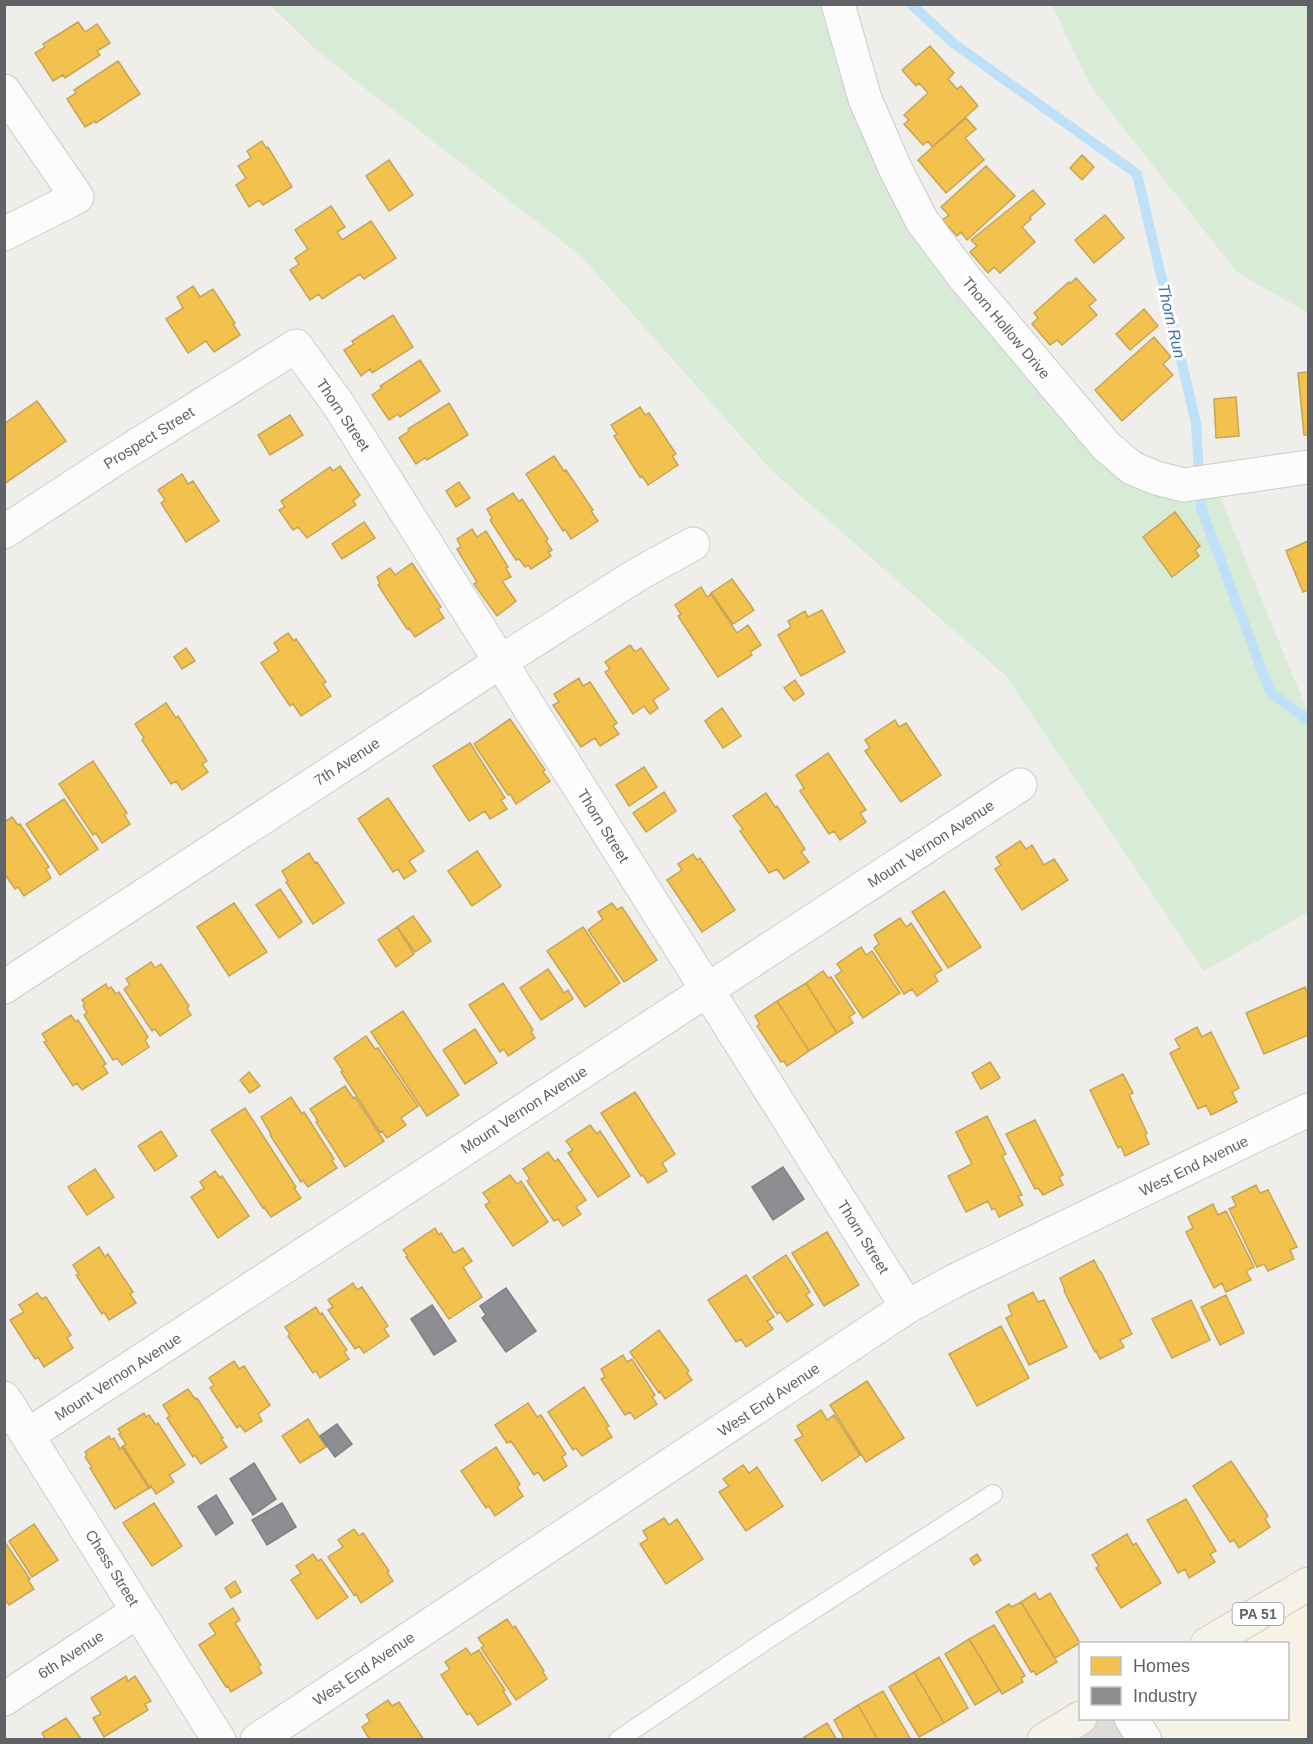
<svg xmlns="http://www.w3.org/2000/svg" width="1313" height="1744" viewBox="0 0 1313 1744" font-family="Arial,sans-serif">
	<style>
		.commercial { fill: #f7f3e4 }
		.industrial { fill: #dfddda }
		.green { fill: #d8ebd6 }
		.homes { fill: #f2c14e; stroke: #c6a556; stroke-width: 1.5 }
		.industry { fill: #8d8d92; stroke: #7f8085; stroke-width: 1.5 }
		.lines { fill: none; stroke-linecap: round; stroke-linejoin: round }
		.stream { stroke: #bfe0f9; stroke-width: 10 }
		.lane-casing { stroke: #cbcccc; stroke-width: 20 }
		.street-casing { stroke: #cbcccc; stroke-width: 35 }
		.primary-casing { stroke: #d7ceb8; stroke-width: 35 }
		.lane { stroke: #fdfcfc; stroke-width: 18 }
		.street { stroke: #fdfcfc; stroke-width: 33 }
		.primary { stroke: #f4f2e9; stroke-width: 33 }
		.labels { text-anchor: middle; stroke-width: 6; stroke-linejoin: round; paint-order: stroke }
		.shield { fill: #fff; stroke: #8f9295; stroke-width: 1.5 }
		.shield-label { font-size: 14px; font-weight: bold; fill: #5f6368 }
		.street-label { font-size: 15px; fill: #5f6368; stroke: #fff }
		.water-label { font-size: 16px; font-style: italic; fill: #4174aa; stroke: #fff }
	</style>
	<rect width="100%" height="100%" fill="#efeeea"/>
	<path class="commercial" d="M1308,1584V1739H1145L1131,1719L1288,1718V1644L1207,1643Z"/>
	<path class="industrial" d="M1080,1718L1131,1719L1145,1740H1044Z"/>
	<path class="green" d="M270,5H838L895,168L1106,446L1214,482L1308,713V912L1204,971L1006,676L771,470L582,257L316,50Z
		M1052,5H1308V313L1237,272L1091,87Z"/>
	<path class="homes" d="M78,22L85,32L97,24L110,43L97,51L100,55L65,78L63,75L53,81L35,53L45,47L43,44Z
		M930,46L954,73L948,79L957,89L961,86L978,106L932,147L928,141L923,145L904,124L909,120L904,115L928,93L919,83L916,86L902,70Z
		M118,61L140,94L96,123L95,121L85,127L67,99L76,93L74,90Z
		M966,118L976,129L965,138L984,160L946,193L918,160Z
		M262,141L266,148L268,147L292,187L263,205L259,200L249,207L236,185L246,178L238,166L251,158L247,151Z
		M1082,155L1094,167L1082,180L1070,168Z
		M389,160L413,195L389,211L366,176Z
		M986,166L1015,196L967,240L961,232L957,236L942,220L949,215L941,207Z
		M1033,190L1045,204L1030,217L1031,219L1022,227L1035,242L1000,273L994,267L988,273L970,252L977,246L971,240Z
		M331,206L345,227L337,232L342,240L371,221L396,258L364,279L360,274L322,299L319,294L310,300L290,270L299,264L295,258L308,249L295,230Z
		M1105,215L1124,238L1094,263L1075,240Z
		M1076,278L1096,300L1089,306L1097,315L1062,345L1057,340L1050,345L1032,324L1038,318L1034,313L1069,282L1070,284Z
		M193,286L200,297L213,289L235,323L233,324L240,335L214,352L206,341L188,353L166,319L183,308L177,297Z
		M1144,309L1158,326L1130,350L1116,334Z
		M393,315L413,347L372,373L370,369L361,376L344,350L354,344L352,341Z
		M1154,337L1171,357L1163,364L1173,375L1122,421L1095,390Z
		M420,360L440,391L400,417L398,414L389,420L372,395L382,388L380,386Z
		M1308,372V435H1304L1298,373Z
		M1236,397L1239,436L1216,438L1214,399Z
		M37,401L66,441L4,484V424Z
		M449,403L468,435L427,460L425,458L416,464L399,438L409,431L408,429Z
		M640,407L645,415L649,413L676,454L672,456L678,465L648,485L642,476L640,477L614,436L617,434L611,425Z
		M290,415L303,435L270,455L258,435Z
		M554,456L564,471L566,470L593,510L591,511L598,521L571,539L565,529L563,531L526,474Z
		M340,466L360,495L353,501L356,505L307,538L298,527L293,530L279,510L285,507L281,501L330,467L333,471Z
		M182,474L188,484L193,481L219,521L186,542L161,503L165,500L158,490Z
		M459,482L470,498L456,507L446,491Z
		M513,493L519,502L522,499L548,539L546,541L552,550L548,552L551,556L531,569L528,565L525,567L519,559L516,560L490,520L492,518L487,509Z
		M1175,512L1200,546L1195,550L1199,556L1172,577L1143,537Z
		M364,522L375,538L342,559L332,544Z
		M472,529L477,537L486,531L508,567L506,568L511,577L502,581L516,601L497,616L474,584L477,582L457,549L461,547L457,539Z
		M1308,541V590L1303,592L1286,551Z
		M412,563L441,607L438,609L444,618L415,637L409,628L407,629L378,585L380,584L377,577L390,568L395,575Z
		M732,579L754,610L733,624L711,593Z
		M701,587L707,597L711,594L737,633L748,625L761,645L750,652L752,655L718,677L678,616L681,614L675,605Z
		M822,610L845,652L801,676L778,635L791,627L788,621L805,611L808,617Z
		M288,633L294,641L296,639L326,682L323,684L331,696L301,716L293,704L290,706L261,663L279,651L274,643Z
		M630,645L635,652L641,648L669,689L653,700L658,708L650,714L644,706L633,714L605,672L610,669L605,662Z
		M186,648L195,661L182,669L174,657Z
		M579,678L583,686L590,682L617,723L613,726L619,734L600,746L595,738L581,747L553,705L559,702L554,694Z
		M795,680L804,694L794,701L784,688Z
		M166,703L176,718L178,716L207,761L202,764L208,772L182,790L176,781L171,784L142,740L144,738L135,724Z
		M722,708L741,736L723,748L705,721Z
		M510,719L545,770L543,772L550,781L516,804L510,794L508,795L474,744Z
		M895,720L899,727L906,723L941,775L901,802L865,751L870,748L865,740Z
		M470,743L505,798L501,800L507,809L490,819L485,811L469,821L433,766Z
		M828,753L866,810L860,813L866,822L840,840L834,831L829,834L800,791L804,788L796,775Z
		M93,761L127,813L124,815L130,824L102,843L96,833L93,835L59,784Z
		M644,767L657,787L629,806L616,785Z
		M664,792L676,811L646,832L633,813Z
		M766,793L775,807L777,806L805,849L801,852L809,862L784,879L777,869L769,873L740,831L743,829L733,816Z
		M388,798L424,851L409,861L416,871L404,879L398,869L393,872L358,819Z
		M64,799L98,849L60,875L26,824Z
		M12,817L18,825L20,824L49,867L46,869L51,878L24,896L18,887L15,889L4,873V822Z
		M1020,841L1026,849L1032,845L1044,865L1054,859L1068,880L1022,910L995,869L1001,865L996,857Z
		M477,851L501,886L472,906L448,871Z
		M309,853L315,863L317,862L344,903L313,924L286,882L288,881L282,871Z
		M693,854L697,860L700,858L735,910L702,932L667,880L682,870L678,864Z
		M280,889L302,922L279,938L256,905Z
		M944,891L981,947L948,968L912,912Z
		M234,903L267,952L229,976L197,927Z
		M612,903L617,910L622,907L657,960L624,982L588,930L603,919L598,912Z
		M413,916L431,941L415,952L397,927Z
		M900,918L906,927L911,923L942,970L934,975L938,981L917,996L912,989L904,994L874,948L879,944L874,935Z
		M397,927L414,954L396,967L378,940Z
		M583,927L620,983L585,1007L547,951Z
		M861,947L866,955L872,951L900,993L863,1018L835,976L842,971L837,964Z
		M151,962L155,968L161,964L189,1006L187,1008L191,1015L160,1036L155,1029L152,1031L124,989L130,985L126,979Z
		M548,969L564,993L568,990L573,999L541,1020L520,988Z
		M823,971L828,978L831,977L855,1013L849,1017L853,1023L837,1033L806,983Z
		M503,983L533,1030L531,1032L535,1038L508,1056L504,1049L500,1052L469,1005Z
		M806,983L837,1033L809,1051L777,1001Z
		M106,984L108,989L111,987L116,994L119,992L148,1037L145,1040L149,1047L122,1065L117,1058L113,1060L84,1015L87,1013L83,1006L85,1004L82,1000Z
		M1305,987L1308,995V1035L1264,1054L1246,1013Z
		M777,1001L809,1051L787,1066L784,1061L781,1062L757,1026L760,1024L755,1016Z
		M403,1011L459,1095L427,1116L371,1032Z
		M71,1015L76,1022L78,1020L106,1064L103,1066L108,1073L82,1090L77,1083L73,1086L44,1042L47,1041L42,1034Z
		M1197,1027L1202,1037L1211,1032L1239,1088L1232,1092L1237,1102L1211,1115L1206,1105L1198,1109L1170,1053L1180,1048L1175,1039Z
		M475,1029L497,1063L465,1084L443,1050Z
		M366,1036L375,1049L378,1048L418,1106L401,1118L406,1125L387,1138L382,1131L380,1132L341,1072L343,1071L334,1058Z
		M990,1062L1000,1078L981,1089L972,1073Z
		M249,1072L260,1086L250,1093L240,1080Z
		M1123,1074L1133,1093L1129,1095L1147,1133L1145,1135L1149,1144L1125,1156L1121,1146L1118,1148L1090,1090Z
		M345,1086L353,1098L355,1097L384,1141L345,1167L316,1122L318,1121L310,1109Z
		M635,1092L675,1154L662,1163L667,1171L648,1183L643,1175L641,1176L601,1113Z
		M291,1097L302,1114L304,1112L334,1159L332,1161L337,1168L308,1187L303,1180L301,1182L270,1135L271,1134L261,1117Z
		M245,1108L296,1187L294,1188L301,1198L271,1217L264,1207L263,1208L211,1130Z
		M987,1116L1006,1154L1002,1156L1022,1195L1018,1196L1023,1205L999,1217L995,1208L992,1210L988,1201L966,1212L948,1176L972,1164L956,1132Z
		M1035,1120L1063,1175L1059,1177L1063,1185L1043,1195L1038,1188L1035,1189L1006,1134Z
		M590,1125L597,1134L600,1131L630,1176L598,1197L568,1153L573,1150L566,1141Z
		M161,1131L177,1156L155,1171L138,1146Z
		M548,1152L555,1162L558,1159L586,1200L576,1207L581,1214L563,1226L558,1219L554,1221L527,1181L530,1179L523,1169Z
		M95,1169L114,1197L87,1215L68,1187Z
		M215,1171L220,1178L222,1176L249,1216L218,1238L191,1197L204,1188L200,1182Z
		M510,1175L517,1184L521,1181L548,1222L513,1246L485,1205L490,1202L483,1193Z
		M1256,1185L1260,1193L1268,1190L1297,1247L1290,1250L1294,1259L1268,1271L1264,1264L1257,1267L1229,1209L1236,1206L1232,1197Z
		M1213,1204L1218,1215L1226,1211L1254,1267L1246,1271L1251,1280L1226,1292L1222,1283L1214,1288L1186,1232L1193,1228L1188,1217Z
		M435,1228L439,1235L441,1233L454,1253L463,1248L472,1261L463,1267L482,1297L449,1319L406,1257L408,1256L403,1250Z
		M827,1232L859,1285L824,1306L792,1253Z
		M99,1247L105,1257L108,1254L133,1292L130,1294L136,1303L109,1320L104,1312L102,1314L76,1275L79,1274L73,1265Z
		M786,1255L810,1292L806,1295L813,1305L787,1322L780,1312L777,1314L753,1277Z
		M1094,1260L1100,1272H1101L1132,1334L1120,1340L1124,1347L1100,1359L1096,1351L1095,1352L1064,1291L1065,1290L1060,1278Z
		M746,1275L774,1317L767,1321L773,1329L746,1347L741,1339L736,1342L708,1300Z
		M353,1283L357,1290L362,1287L388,1326L384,1329L389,1336L364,1353L359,1346L355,1349L328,1310L333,1307L328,1300Z
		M1033,1292L1038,1302L1044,1300L1067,1347L1029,1365L1006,1318L1012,1315L1008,1305Z
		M37,1293L42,1299L46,1297L71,1335L67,1338L73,1348L44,1367L38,1357L35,1359L10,1320L24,1312L19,1305Z
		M1226,1295L1244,1333L1220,1345L1201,1307Z
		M1191,1300L1210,1340L1172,1358L1152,1319Z
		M316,1307L320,1314L322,1313L347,1350L344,1352L349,1359L320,1378L316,1371L313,1373L288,1336L290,1334L285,1327Z
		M1001,1326L1029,1378L977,1406L949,1354Z
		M659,1330L689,1371L687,1373L692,1380L665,1399L660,1391L659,1393L630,1352Z
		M623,1355L627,1362L632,1359L655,1395L652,1397L657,1404L635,1419L630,1412L625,1415L601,1379L605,1377L601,1369Z
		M234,1361L239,1369L244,1366L270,1405L258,1414L262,1421L245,1432L240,1425L237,1428L210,1388L214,1385L209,1378Z
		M867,1381L904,1438L866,1462L830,1405Z
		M584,1387L609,1426L606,1428L612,1437L582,1456L576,1448L573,1450L548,1412Z
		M188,1389L195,1399L197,1398L223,1438L221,1439L227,1447L201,1464L195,1455L193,1457L167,1418L170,1416L163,1405Z
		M528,1403L537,1417L541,1415L566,1454L562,1457L567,1466L544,1481L538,1472L534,1475L511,1441L507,1443L495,1425Z
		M821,1410L827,1420L834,1415L860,1455L822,1481L795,1440L803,1436L797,1426Z
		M144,1413L146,1417L149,1415L156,1425L158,1423L185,1465L169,1475L174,1482L156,1494L151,1486L150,1488L123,1446L126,1444L119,1434L121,1433L118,1429Z
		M308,1419L326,1447L300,1463L282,1436Z
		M109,1436L111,1440L114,1438L120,1449L122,1447L149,1488L115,1509L90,1468L92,1467L85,1457L87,1455L85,1452Z
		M496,1447L520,1484L517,1487L523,1496L495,1516L489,1506L486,1508L461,1471Z
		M1231,1461L1268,1516L1265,1519L1270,1527L1239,1548L1234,1540L1230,1542L1193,1486Z
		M743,1465L749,1473L757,1467L783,1506L746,1531L719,1492L729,1486L723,1479Z
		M1186,1499L1216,1551L1210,1554L1215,1562L1189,1578L1185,1569L1178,1573L1147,1520Z
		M154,1503L182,1546L152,1566L123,1523Z
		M664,1518L669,1525L677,1519L703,1559L666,1584L640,1544L648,1539L643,1531Z
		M34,1524L58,1560L32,1577L9,1541Z
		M354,1529L359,1536L363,1533L389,1571L387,1572L393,1581L361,1603L356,1594L354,1595L328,1557L343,1547L338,1540Z
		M1127,1534L1133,1545L1136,1543L1161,1583L1121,1608L1096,1568L1099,1566L1092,1555Z
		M4,1541L30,1579L28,1580L34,1589L9,1605L4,1598Z
		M313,1554L318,1561L321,1559L348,1597L317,1619L291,1580L301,1573L296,1566Z
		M977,1554L981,1560L974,1565L970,1559Z
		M235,1581L241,1592L231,1598L225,1588Z
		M1035,1593L1039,1600L1050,1593L1080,1643L1055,1658L1021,1602Z
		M1021,1602L1057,1662L1036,1675L1034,1671L1031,1672L996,1612L1009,1604L1012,1607Z
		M233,1608L240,1620L235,1623L261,1665L258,1667L262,1673L231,1692L228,1686L226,1687L199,1645L216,1634L209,1624Z
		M507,1619L513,1628L515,1626L544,1671L543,1672L547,1679L516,1700L481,1648L484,1646L478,1638Z
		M994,1625L1025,1676L1021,1678L1023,1682L1002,1694L969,1639Z
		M969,1639L1000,1690L975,1705L945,1654Z
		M466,1648L471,1655L479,1650L505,1690L503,1691L511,1704L478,1725L470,1713L467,1715L441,1675L450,1669L445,1662Z
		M939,1657L968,1708L944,1723L914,1672Z
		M914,1672L944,1723L919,1737L889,1687Z
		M126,1676L128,1681L135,1676L151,1701L145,1704L148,1710L104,1737L93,1718L101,1714L91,1698Z
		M883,1691L911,1740H878L858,1705Z
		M388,1700L392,1706L399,1702L424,1740H370L362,1727L370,1721L366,1715Z
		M858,1705L878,1740H845L834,1720Z
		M66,1718L82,1740H46L42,1733Z
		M827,1723L837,1740H803V1738Z"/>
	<path class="industry" d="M783,1167L804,1199L773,1220L752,1187Z
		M506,1288L536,1331L506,1352L482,1318L486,1315L480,1306Z
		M432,1305L456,1341L434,1355L411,1319Z
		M337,1424L352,1444L335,1457L320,1436Z
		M254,1463L276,1499L253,1515L230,1479Z
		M216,1495L233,1523L216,1535L198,1507Z
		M282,1503L296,1527L267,1545L252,1520Z"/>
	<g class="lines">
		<path class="stream" d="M911,4L953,43L1137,174L1196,423L1201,508L1270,692L1308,720"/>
		<defs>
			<path id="lane" d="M618,1740L771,1637L993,1494"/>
			<path id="street" d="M838,4L865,99L895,168L922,221L964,277L1106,446L1132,468L1156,478L1184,485L1308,467
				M4,91L77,197L4,234
				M4,532L112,461L296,346L338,404L907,1307
				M4,987L500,662L640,573L693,544
				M4,1398L219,1740
				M28,1435L1020,785
				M4,1699L138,1611
				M1131,1718L1145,1740
				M257,1740L907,1307L954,1281L1308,1110"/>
			<path id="primary" d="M1207,1644L1308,1584
				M1044,1740L1080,1718"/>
		</defs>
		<use href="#lane" class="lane-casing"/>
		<use href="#street" class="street-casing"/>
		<use href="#primary" class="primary-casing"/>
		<use href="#lane" class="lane"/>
		<use href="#street" class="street"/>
		<use href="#primary" class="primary"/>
	</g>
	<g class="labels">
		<rect class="shield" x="1232.5" y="1603" width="51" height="22" rx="4.5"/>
		<g class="shield-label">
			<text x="1258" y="1619">PA 51</text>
		</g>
		<g class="street-label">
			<text transform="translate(1006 328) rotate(50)" y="5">Thorn Hollow Drive</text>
			<text transform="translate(343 415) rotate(56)" y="5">Thorn Street</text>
			<text transform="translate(149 438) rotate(-32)" y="5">Prospect Street</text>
			<text transform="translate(347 762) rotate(-33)" y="5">7th Avenue</text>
			<text transform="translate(603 826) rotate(58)" y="5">Thorn Street</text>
			<text transform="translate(931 844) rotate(-33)" y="5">Mount Vernon Avenue</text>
			<text transform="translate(524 1110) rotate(-33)" y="5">Mount Vernon Avenue</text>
			<text transform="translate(1194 1166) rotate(-26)" y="5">West End Avenue</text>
			<text transform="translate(863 1237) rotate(58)" y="5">Thorn Street</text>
			<text transform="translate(118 1377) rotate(-33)" y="5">Mount Vernon Avenue</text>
			<text transform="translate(769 1400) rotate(-34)" y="5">West End Avenue</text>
			<text transform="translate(112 1568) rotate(58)" y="5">Chess Street</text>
			<text transform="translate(71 1655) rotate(-33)" y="5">6th Avenue</text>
			<text transform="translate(364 1669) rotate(-34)" y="5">West End Avenue</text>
		</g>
		<g class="water-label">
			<text transform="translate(1172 321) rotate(77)" y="6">Thorn Run</text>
		</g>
	</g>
	<rect width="1313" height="1744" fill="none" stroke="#5f6368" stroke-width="12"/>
	<rect x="1079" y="1642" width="210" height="78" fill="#ffffff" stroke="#bfc1c3" stroke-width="1.5"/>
	<rect x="1091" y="1657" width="30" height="18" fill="#f2c14e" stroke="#bfc1c3" stroke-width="1.5"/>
	<text x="1133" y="1672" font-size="18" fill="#5f6368">Homes</text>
	<rect x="1091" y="1687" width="30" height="18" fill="#8d8d92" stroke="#bfc1c3" stroke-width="1.5"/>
	<text x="1133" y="1702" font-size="18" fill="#5f6368">Industry</text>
</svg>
